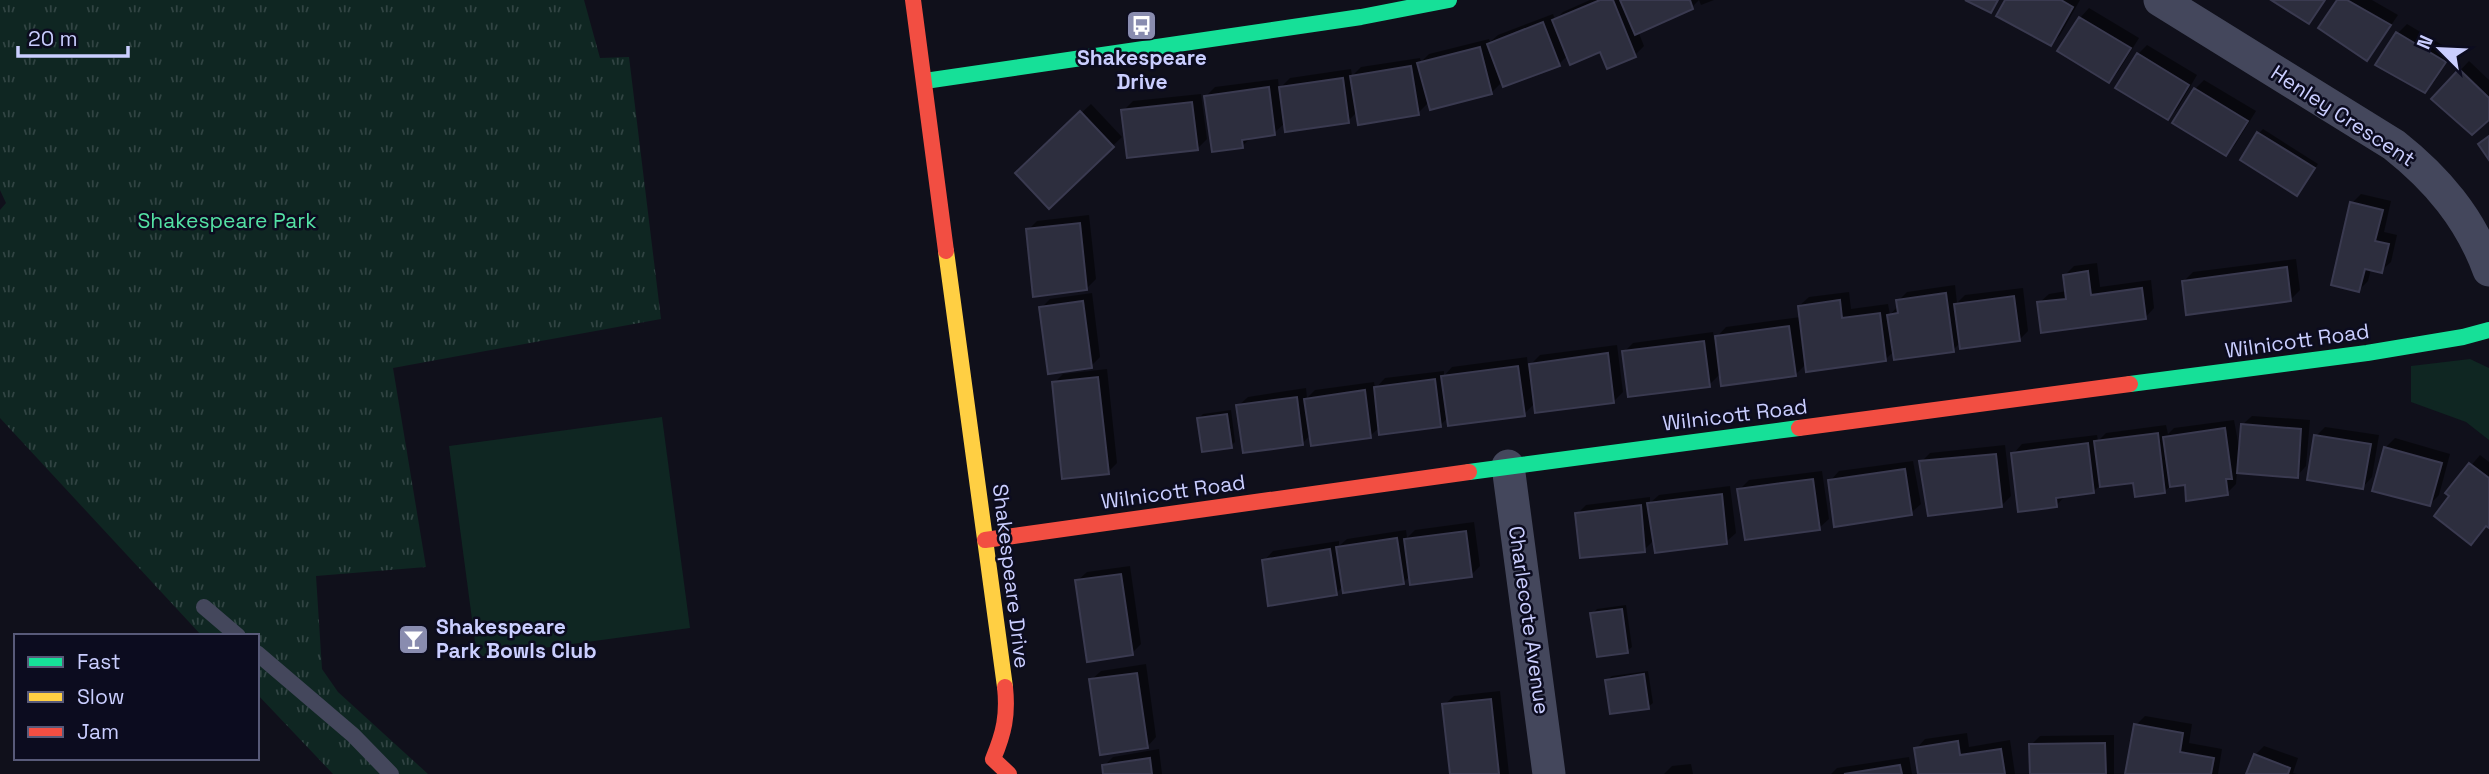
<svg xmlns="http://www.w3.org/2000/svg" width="2489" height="774" viewBox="0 0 2489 774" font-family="'Space Grotesk',sans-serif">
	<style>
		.green { fill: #0f2622 }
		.park { fill: url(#park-tufts) }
		.shadow { fill: #0007 }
		.building { fill: #2d2e3e; stroke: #3a3a50; stroke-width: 2 }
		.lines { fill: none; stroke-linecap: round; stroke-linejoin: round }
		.lane { stroke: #44475c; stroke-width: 16 }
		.street { stroke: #44475c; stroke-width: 33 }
		.fast { stroke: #16e098; stroke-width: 16 }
		.slow { stroke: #ffcf43; stroke-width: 16 }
		.jam { stroke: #f24e42; stroke-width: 16 }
		.labels { text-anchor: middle; stroke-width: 5; stroke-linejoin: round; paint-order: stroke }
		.poi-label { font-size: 21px; font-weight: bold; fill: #caceff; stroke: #0c0c1f }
		.street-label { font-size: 21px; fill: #caceff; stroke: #0c0c1f }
		.park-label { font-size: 21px; fill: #54e1a4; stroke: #0c0c1f }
	</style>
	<defs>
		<pattern id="park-tufts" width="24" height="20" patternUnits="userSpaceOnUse" patternTransform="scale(1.75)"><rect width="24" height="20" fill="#0f2622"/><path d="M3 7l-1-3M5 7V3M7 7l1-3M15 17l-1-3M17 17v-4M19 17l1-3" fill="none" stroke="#314443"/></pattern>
	</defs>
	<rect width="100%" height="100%" fill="#10101b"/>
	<path class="green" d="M2470,359L2489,368V440L2466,422L2411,402V366Z
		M662,417L690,628L477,657L449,446Z"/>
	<path class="park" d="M0,0H584L600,58L629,57L661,319L393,368L426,567L316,576L322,669L338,692L428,774H333L257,694V636H202L0,418V210L6,203L0,190Z"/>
	<path class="shadow" d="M1590,0H1714L1701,5L1699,0L1692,7L1638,31L1644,46L1635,55L1601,50L1568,55L1559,64L1503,81L1491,93L1429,102L1418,113L1358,111L1348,121L1286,122L1274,133L1252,137L1242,146L1206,96L1215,87L1278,79L1279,89L1290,78L1351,69L1352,76L1361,67L1420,58L1421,62L1429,54L1489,39L1490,42L1498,35L1553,14L1555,20L1563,12Z
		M2007,0H2080L2060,35L2051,44Z
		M2339,0H2372L2398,15L2375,49L2366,59Z
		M2089,8L2139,38L2118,72L2109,81L2060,51L2080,18Z
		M2407,24L2454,52L2434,82L2425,91L2398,33Z
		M2147,45L2197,75L2177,109L2168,118L2138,54Z
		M2469,61L2489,80V118L2433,99Z
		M2204,80L2256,111L2235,145L2226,154L2195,89Z
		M1201,94L1207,139L1197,149L1123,111L1133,101Z
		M1091,104L1122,137L1049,207L1017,173Z
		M2263,129L2318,164L2301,189L2258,134Z
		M2361,194L2391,201L2384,232L2397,235L2391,262L2381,271L2371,269L2368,281L2359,290L2352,203Z
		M1089,215L1096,279L1086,289L1028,230L1037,221Z
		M2296,259L2300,290L2290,300L2184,281L2193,272Z
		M2097,263L2100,287L2151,280L2154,308L2145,318L2039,303L2049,294L2067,291L2065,275L2074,266Z
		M1955,285L1957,303L1965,295L2023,288L2028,331L2019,340L1961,342L1953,350L1894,351L1886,359L1807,363L1795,375L1721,373L1709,385L1624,352L1633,343L1713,332L1714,340L1726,327L1801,317L1799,306L1809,297L1849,292L1851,309L1888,304L1890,315L1898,306V301L1907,292Z
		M1092,293L1100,357L1091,366L1041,308L1050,299Z
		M1617,345L1623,392L1614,401L1536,402L1524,414L1448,417L1440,426L1380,427L1370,436L1311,434L1303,443L1238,406L1248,397L1306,388L1307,398L1315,390L1374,382L1375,389L1385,378L1444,371V376L1452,367L1527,357L1528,367L1540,355Z
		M1107,369L1117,463L1108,472L1054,383L1063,374Z
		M1231,410L1235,442L1231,446L1199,418L1203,414Z
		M2252,416L2310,420L2306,466L2297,476L2237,471L2236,484L2227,493L2186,483L2171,485L2164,492L2135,482L2101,484L2093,492L2065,496L2056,506L2013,454L2022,444L2097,435L2098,441L2106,433L2166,425L2168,434L2174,428L2234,420L2240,453L2242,425Z
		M2325,427L2379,435L2372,477L2363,487L2316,436Z
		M2395,438L2450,454L2439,495L2430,504L2385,448Z
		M2005,445L2011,496L2002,505L1921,462L1930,453Z
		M2480,455L2489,462V526L2448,493Z
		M1913,461L1921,504L1911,513L1830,481L1839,471Z
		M1822,471L1829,519L1819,528L1739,490L1749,480Z
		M1730,486L1736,533L1726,542L1655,539L1644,550L1577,514L1586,505L1650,497V503L1659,495Z
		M1474,522L1480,566L1471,575H1411L1403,583L1343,586L1336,594L1264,561L1273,551L1339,541V546L1347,539L1406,530L1407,538L1415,530Z
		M1130,566L1141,644L1132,653L1077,581L1087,572Z
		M1626,605L1632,647L1627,651L1592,614L1597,609Z
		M1146,664L1156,737L1147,747L1091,680L1101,671Z
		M1648,671L1653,703L1648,707L1607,680L1612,676Z
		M1500,691L1509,774H1451L1444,705L1454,696Z
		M2145,716L2192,724L2189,743L2222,749L2218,774H2127L2136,725Z
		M1967,733L1969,747L2010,740L2015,774H1920L1916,749L1925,739Z
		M2114,735V774H2032L2031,745L2040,736Z
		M2264,746L2298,758L2293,773L2297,774H2248L2255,755Z
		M1159,749L1162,774H1105L1104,766L1113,757Z
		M1909,757L1912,774H1831L1837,768Z
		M1691,764L1693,774H1664L1672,766Z"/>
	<path class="building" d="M1600,0H1613L1636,57L1607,69L1600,52L1570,65L1552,20Z
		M1620,0H1690L1693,9L1635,35Z
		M1965,0H1998L1991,13Z
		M2005,0H2061L2073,7L2051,46L1996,16Z
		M2271,0H2325L2309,24Z
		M2337,0H2347L2391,25L2367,61L2318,28Z
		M2079,17L2131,48L2109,83L2057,51Z
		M1543,22L1560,66L1503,87L1487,44Z
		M2396,32L2446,62L2425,93L2375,65Z
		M1480,47L1492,94L1430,110L1417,63Z
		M2137,53L2189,85L2168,120L2115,88Z
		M1411,66L1419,115L1358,125L1350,76Z
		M2459,69L2489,98V120L2472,135L2431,99Z
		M1343,78L1349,123L1285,132L1279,87Z
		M1269,87L1275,135L1242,140L1243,148L1212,152L1204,96Z
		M2194,88L2248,121L2226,156L2172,123Z
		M1192,102L1198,150L1127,158L1121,110Z
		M1080,111L1114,147L1049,209L1015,173Z
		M2257,132L2315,168L2297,196L2240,160Z
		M2489,136V160L2478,144Z
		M2350,202L2383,210L2375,241L2389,244L2382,273L2365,269L2359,292L2331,285Z
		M1080,223L1087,290L1033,297L1026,229Z
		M2287,267L2291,301L2186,315L2182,281Z
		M2088,271L2091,295L2142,288L2146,319L2041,333L2037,302L2066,299L2063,275Z
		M1946,293L1954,352L1894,360L1887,315L1898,313L1896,300Z
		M2014,296L2020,341L1960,349L1954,304Z
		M1840,300L1842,318L1880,313L1886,361L1806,372L1798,306Z
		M1083,301L1092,368L1048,374L1039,307Z
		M1789,326L1796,376L1721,386L1715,336Z
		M1704,341L1710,387L1628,397L1622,351Z
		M1608,353L1614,403L1535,413L1529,364Z
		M1518,366L1525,416L1448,426L1441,376Z
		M1098,377L1109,474L1062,479L1052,382Z
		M1435,379L1441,427L1379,435L1374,387Z
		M1365,390L1371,438L1311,446L1304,399Z
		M1297,397L1303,445L1243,453L1236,405Z
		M1227,414L1232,448L1202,452L1197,418Z
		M2241,424L2301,429L2298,478L2237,473Z
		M2225,428L2232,479H2226L2228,495L2186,501L2185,485L2170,487L2163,437Z
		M2158,433L2165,493L2135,497L2133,483L2100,487L2094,441Z
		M2314,435L2371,444L2363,489L2307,480Z
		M2088,443L2094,493L2056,498L2057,507L2018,512L2011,453Z
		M2384,447L2442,463L2430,506L2372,491Z
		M1996,454L2002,507L1928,516L1919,461Z
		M2469,463L2489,478V528L2486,526L2471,545L2434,516L2449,496L2445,493Z
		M1905,469L1912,515L1834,527L1828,480Z
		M1813,479L1820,530L1745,540L1737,489Z
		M1722,494L1727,544L1655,553L1647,503Z
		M1641,505L1645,552L1580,558L1575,513Z
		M1466,531L1472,577L1410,585L1404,539Z
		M1397,538L1404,584L1343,593L1336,547Z
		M1330,549L1337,595L1268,606L1262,560Z
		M1121,574L1133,655L1087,662L1075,580Z
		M1622,609L1628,653L1597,657L1590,613Z
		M1137,673L1148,748L1100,755L1089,679Z
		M1644,674L1649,709L1610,714L1605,680Z
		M1491,699L1499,774H1450L1442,704Z
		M2134,724L2183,733L2180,752L2214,758L2211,774H2125Z
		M1958,741L1960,755L2001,749L2005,774H1918L1914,748Z
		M2105,743L2106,774H2030L2029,744Z
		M2254,754L2290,768L2288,774H2246Z
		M1150,758L1152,774H1103L1102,765Z
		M1900,765L1902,774H1844Z"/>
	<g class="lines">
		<path class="lane" d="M204,607L238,636
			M257,653L353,735L391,774"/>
		<path class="street" d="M2160,0L2394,145C2437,179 2470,218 2489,270
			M1508,466L1549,774"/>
		<path class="fast" d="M925,81L1361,17L1449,0
			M2130,384L2367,353L2463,337L2489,330
			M1469,472L1799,428"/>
		<path class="slow" d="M946,251L1005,687"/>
		<path class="jam" d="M913,0L946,251
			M1799,428L2130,384
			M985,540L1469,472
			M1005,687C1008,715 1004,733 993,759L1009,774"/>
	</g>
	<defs>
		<symbol id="bus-square" viewBox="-11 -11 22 22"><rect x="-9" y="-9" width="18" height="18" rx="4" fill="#898caf" stroke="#0c0c1f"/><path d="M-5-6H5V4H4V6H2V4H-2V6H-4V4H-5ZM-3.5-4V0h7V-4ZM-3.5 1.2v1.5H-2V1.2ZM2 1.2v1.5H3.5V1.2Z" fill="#fff"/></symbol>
		<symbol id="bar-square" viewBox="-11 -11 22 22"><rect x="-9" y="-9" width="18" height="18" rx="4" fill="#898caf" stroke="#0c0c1f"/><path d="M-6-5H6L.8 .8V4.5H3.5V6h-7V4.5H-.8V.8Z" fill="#fff"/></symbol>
	</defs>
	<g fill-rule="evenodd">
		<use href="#bus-square" x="1124" y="8" width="35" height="35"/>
		<use href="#bar-square" x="396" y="622" width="35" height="35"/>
	</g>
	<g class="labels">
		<g class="poi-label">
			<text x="1142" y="65">Shakespeare<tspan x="1142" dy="24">Drive</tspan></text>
			<text x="436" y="634" text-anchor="start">Shakespeare<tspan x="436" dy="24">Park Bowls Club</tspan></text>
		</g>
		<g class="street-label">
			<text transform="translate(2343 116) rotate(33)" y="7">Henley Crescent</text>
			<text transform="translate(2297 341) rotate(-8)" y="7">Wilnicott Road</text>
			<text transform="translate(1735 415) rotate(-7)" y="7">Wilnicott Road</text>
			<text transform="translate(1173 492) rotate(-8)" y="7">Wilnicott Road</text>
			<text transform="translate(1011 576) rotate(83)" y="7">Shakespeare Drive</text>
			<text transform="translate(1529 620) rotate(82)" y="7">Charlecote Avenue</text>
		</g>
		<g class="park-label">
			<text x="227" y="228">Shakespeare Park</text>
		</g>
	</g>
	<rect x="14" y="634" width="245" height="126" fill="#0c0c1f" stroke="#585a79" stroke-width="2"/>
	<rect x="28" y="657" width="35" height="10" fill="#16e098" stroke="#585a79" stroke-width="2"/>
	<text x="77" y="669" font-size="21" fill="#caceff">Fast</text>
	<rect x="28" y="692" width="35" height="10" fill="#ffcf43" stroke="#585a79" stroke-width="2"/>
	<text x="77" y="704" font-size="21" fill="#caceff">Slow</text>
	<rect x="28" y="727" width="35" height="10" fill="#f24e42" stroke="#585a79" stroke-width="2"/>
	<text x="77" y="739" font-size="21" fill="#caceff">Jam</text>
	<g transform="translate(2440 49) rotate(294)" stroke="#0c0c1f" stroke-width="5" paint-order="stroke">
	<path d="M0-5L12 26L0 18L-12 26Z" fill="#caceff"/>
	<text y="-10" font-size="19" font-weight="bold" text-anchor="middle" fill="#caceff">N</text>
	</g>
	<path d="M18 46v10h110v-10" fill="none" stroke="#caceff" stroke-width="3.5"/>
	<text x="28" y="46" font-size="21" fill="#caceff" stroke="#0c0c1f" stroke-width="5" paint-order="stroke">20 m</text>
</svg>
